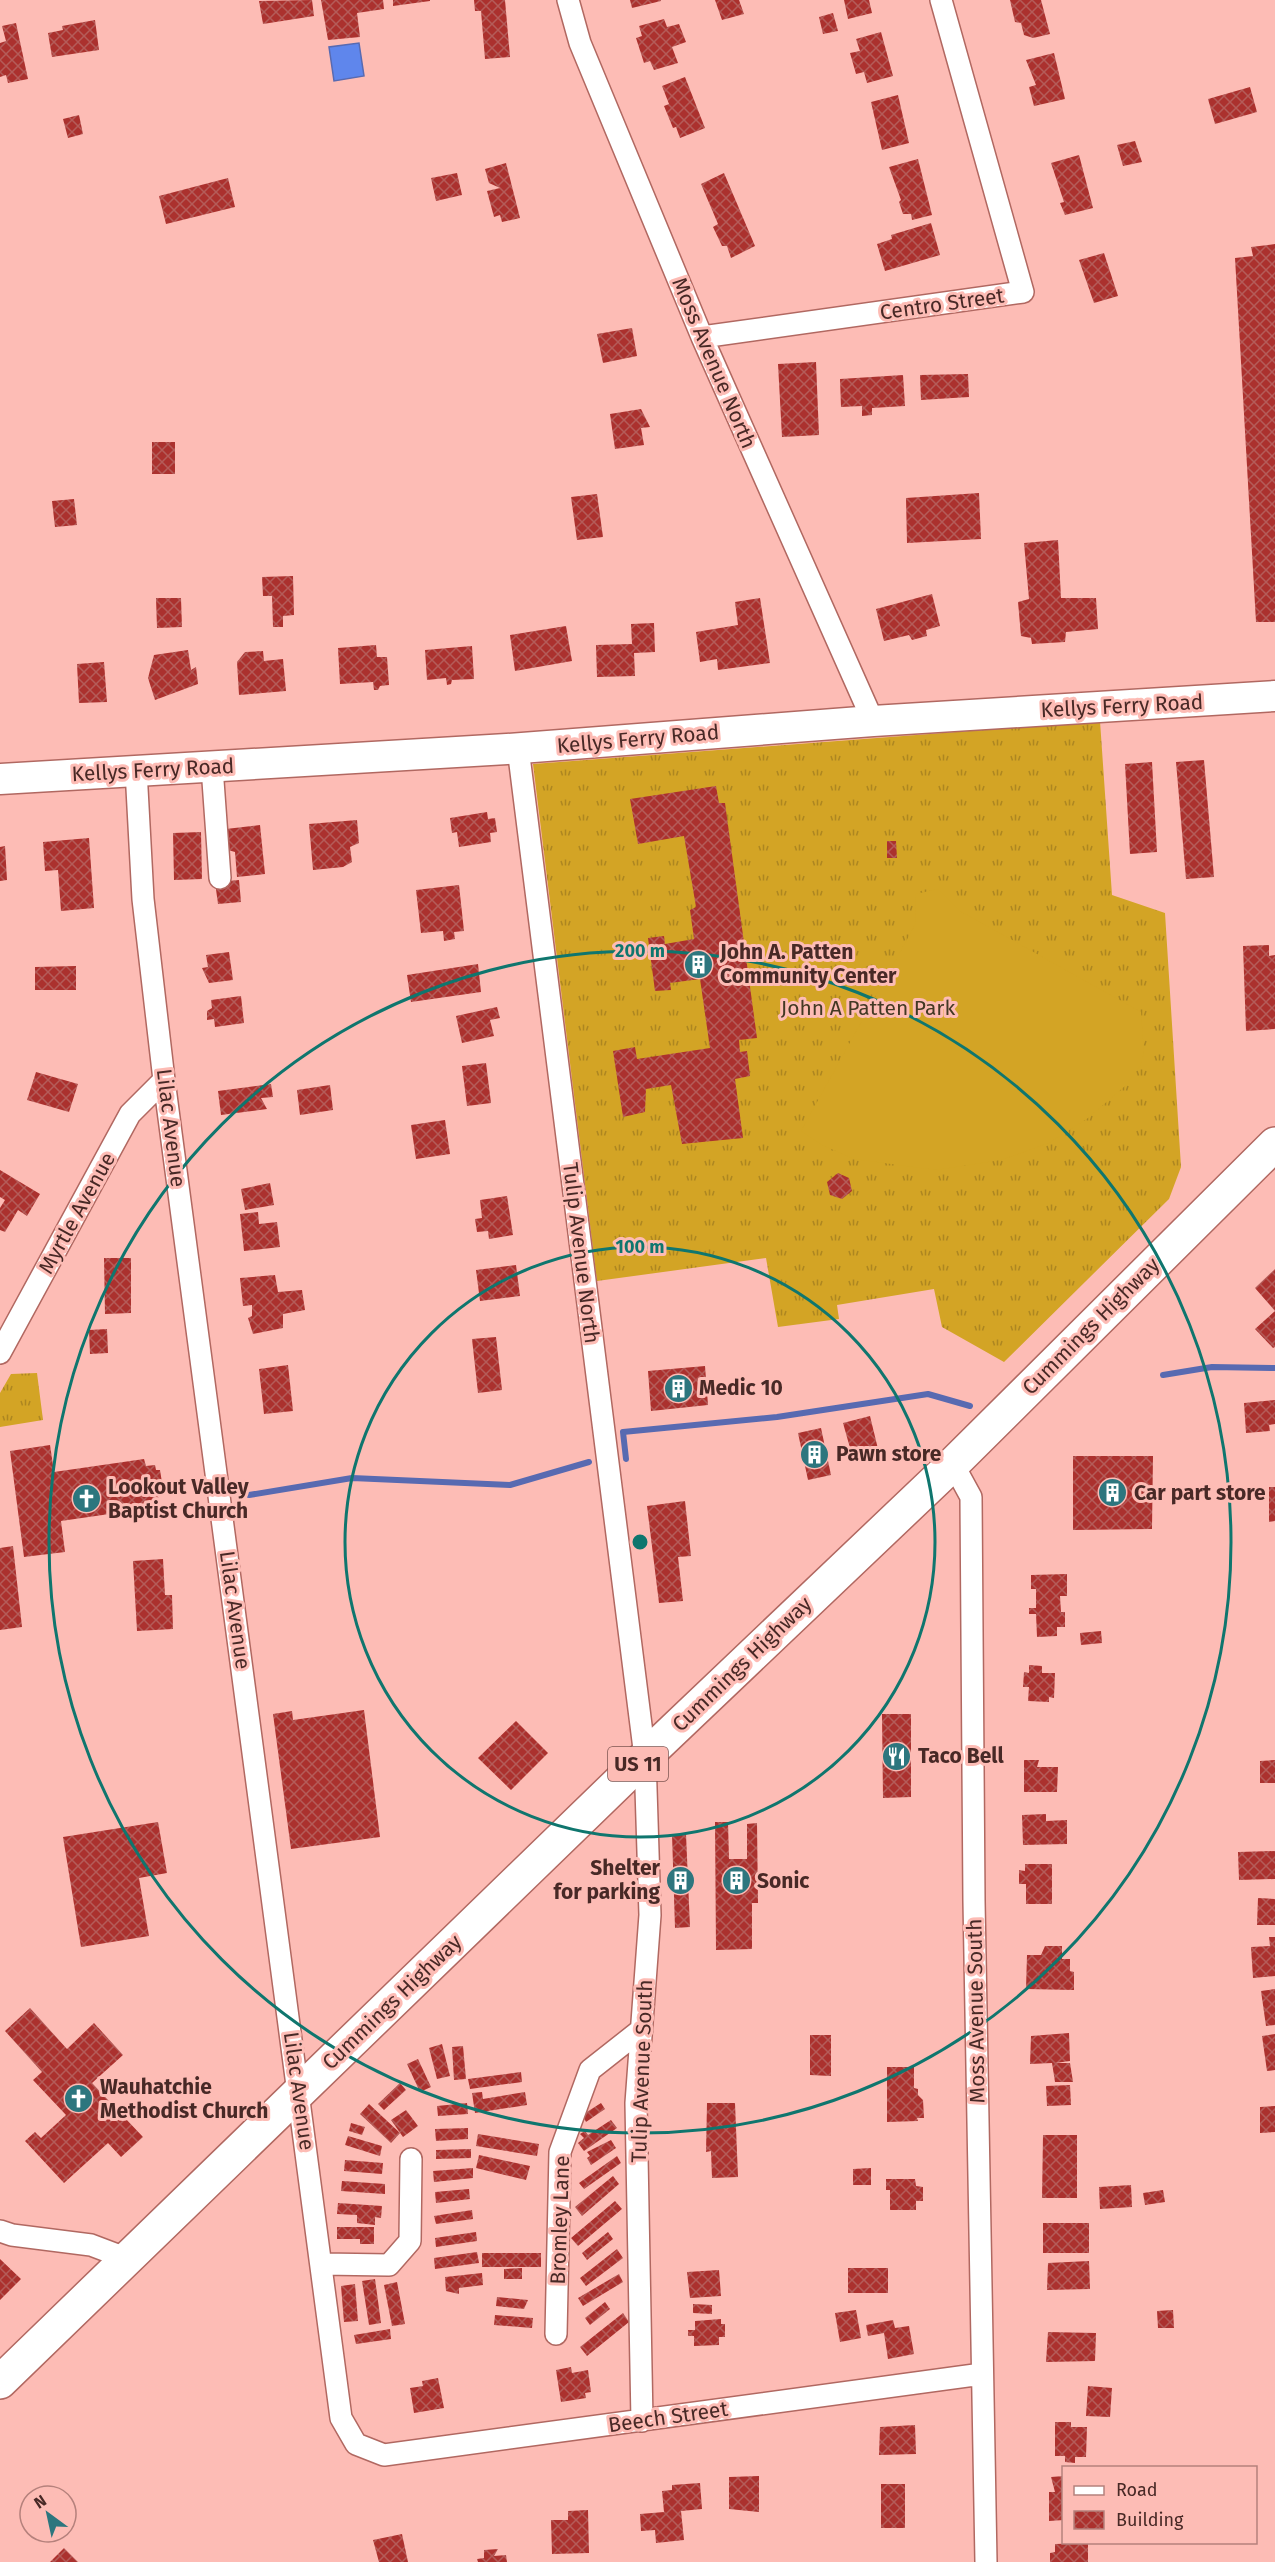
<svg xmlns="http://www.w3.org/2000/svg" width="1275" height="2562" viewBox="0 0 1275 2562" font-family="'Fira Sans',sans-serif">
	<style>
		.grass { fill: url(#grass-tufts) }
		.garden { fill: #d3a425 }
		.water { fill: #5f86ec; stroke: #586ab1; stroke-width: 1.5 }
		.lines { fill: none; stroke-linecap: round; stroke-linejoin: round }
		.stream { stroke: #586ab1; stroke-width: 6 }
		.building { fill: url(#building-cross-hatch) }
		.street-casing { stroke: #b16861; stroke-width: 24 }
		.secondary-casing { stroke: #b16861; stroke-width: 33 }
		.primary-casing { stroke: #b16861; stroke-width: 36 }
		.street { stroke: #fff; stroke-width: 21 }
		.secondary { stroke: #fff; stroke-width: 30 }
		.primary { stroke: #fff; stroke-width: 33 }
		.ring { fill: none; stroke: #0f766e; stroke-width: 3 }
		.labels { text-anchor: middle; stroke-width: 6; stroke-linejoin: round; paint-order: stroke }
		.shield { fill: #fdbcb5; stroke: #7e5551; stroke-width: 1.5 }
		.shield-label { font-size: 20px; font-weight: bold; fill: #482926 }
		.street-label { font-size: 21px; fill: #482926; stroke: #fdbcb5 }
		.poi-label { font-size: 21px; font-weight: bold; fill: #482926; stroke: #fdbcb5; text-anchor: start }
		.park-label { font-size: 21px; fill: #433923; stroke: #fdbcb5 }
		.centre { fill: #0f766e; stroke: #fdbcb5; stroke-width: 3 }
		.ring-label { font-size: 18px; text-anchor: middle; font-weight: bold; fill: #0f766e; stroke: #fdbcb5; stroke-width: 6; stroke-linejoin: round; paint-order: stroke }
	</style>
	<defs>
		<pattern id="grass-tufts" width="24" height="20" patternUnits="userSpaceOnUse" patternTransform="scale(1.5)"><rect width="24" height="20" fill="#d3a425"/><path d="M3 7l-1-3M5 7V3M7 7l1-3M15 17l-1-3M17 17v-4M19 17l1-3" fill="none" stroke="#ad8620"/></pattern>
		<pattern id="building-cross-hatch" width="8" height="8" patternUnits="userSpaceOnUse" patternTransform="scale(1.5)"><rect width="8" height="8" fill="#ab312e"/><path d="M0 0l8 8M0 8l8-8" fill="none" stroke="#b45c59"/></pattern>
	</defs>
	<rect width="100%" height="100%" fill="#fdbcb5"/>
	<path class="grass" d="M1100,721L1112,895L1165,913L1181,1167L1169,1199L1004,1362L942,1327L934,1289L837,1305L839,1319L778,1327L766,1258L597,1281L533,764Z
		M37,1373L43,1420L0,1427V1393L11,1374Z"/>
	<path class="garden" d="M938,889L960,911L1141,1012L1144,1053L1140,1066L1125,1086L1088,1118L1049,1143L1001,1160L936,1170L854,1159L822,1145L801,1131L915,925L916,894Z"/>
	<path class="water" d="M359,43L364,76L334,81L329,47Z"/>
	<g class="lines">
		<path class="stream" d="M1163,1375L1212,1367L1275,1368
			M626,1459L623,1432L777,1417L928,1394L970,1406
			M249,1495L352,1478L510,1485L589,1462"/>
	</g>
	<path class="building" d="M312,0L314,16L263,24L259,1Z
		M321,0H383L384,9L357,13L360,37L328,40Z
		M393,0H430V1L393,6Z
		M474,0H505L510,57L485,59L481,11H475Z
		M630,0H661V1L632,8Z
		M715,0H739L744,14L722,20Z
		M844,0H869L872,13L848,19Z
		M1010,0H1041L1050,34L1033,38L1024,35L1021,23L1015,22Z
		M833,13L838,31L823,34L819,17Z
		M664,19L667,27L679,24L686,42L672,47L678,63L654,70L650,61L644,63L636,38L642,36L639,26Z
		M95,20L99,50L52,57L48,33L63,30L62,26Z
		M16,23L28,79L8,83L6,75L0,77V43L6,41L2,26Z
		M881,32L893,76L867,83L864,72L856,74L850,53L860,51L856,39Z
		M1054,53L1065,99L1034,106L1029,87L1036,85L1026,60Z
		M685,77L705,128L680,138L676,127L673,128L664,106L669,104L662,86Z
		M1250,87L1257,112L1215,124L1208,99Z
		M898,95L909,143L882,150L871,102Z
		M79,115L83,134L68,138L63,119Z
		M1135,141L1142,162L1123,166L1117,145Z
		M1079,155L1093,208L1065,215L1060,203L1064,202L1051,163Z
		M918,159L932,215L912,220L911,214H903L899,202L901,200L889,167Z
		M506,163L520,218L502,222L500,215L494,217L487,191L500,188L489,183L485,169Z
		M457,173L462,195L436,201L431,178Z
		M724,173L755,246L731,258L727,246H722L713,227L718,224L701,184Z
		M228,178L235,207L166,224L159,196Z
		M931,223L940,255L885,271L877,244L892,239L891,235Z
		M1275,244V622H1256L1235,258L1253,256L1251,247Z
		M1104,253L1118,296L1094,303L1079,260Z
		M632,328L637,356L603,363L597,334Z
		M816,362L819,435L782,437L778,364Z
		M968,374L969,397L921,400L920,375Z
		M903,375L905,406L872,408V415L862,416V406L841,407L840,379Z
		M641,409L650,427L641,428L644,445L615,449L610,414Z
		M152,442H175V474H152Z
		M979,493L981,539L907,543L906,498Z
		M597,494L603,537L577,540L571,497Z
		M74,499L77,525L55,527L52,501Z
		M1058,540L1061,598H1096L1098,629L1066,632L1065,642L1032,644L1031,638L1021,636L1018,602L1029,599L1024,543Z
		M293,576L294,615L283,616V627H273L272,596H263L262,577Z
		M932,594L940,626L926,630L927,636L912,640L909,635L884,641L876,609Z
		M156,598H181L182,627L157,628Z
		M760,598L770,663L718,670L717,659L700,662L696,632L738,625L735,602Z
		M654,623L655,652L634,653L635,676L597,677L596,645L632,644L631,624Z
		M566,626L572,661L515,671L510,635Z
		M376,645L377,657H387L389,685L380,686L378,690H374L373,682L340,684L338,648Z
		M472,646L474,679L452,680L451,684L447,685L446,678L427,680L425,650Z
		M188,650L191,670L196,667L198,684L155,700L148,678L154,655Z
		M263,651L264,661L283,659L286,691L239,695L237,662L245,652Z
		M104,662L107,702L79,703L77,664Z
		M1204,760L1214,877L1186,879L1176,762Z
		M1152,762L1157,852L1130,854L1125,764Z
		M716,786L719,803H725L757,1038L739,1040L740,1052L747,1051L750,1076L735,1079L743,1138L682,1144L671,1085L646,1089L645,1112L623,1117L613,1051L635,1047L637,1059L710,1048L700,979L670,983L671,990L655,991L648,938L664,936L665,944L694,939L690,910L696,907L684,836L638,844L630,799Z
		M487,812L488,819L495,818L497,832L490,833L491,842L459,847L457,832L452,833L450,818Z
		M357,820L359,843L350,847L352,862L343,867L313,870L309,824Z
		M260,825L265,874L237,877L235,852L228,850L226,829Z
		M201,832L202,879L174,880L173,833Z
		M89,838L94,908L61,911L58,870L45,871L43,842Z
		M887,841H896L897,858H887Z
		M5,846L7,880L0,881V847Z
		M239,880L241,902L218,904L215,882Z
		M459,885L464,931L454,932L455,939L444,941L443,931L421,933L416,890Z
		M1269,945V956L1275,955V1029L1246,1031L1243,946Z
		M229,952L233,980L209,983L202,968L208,967L206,955Z
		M478,964L481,992L411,1002L407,975Z
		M76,966V990H35V967Z
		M241,996L244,1023L215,1027L214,1019L207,1020V1011L212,1008L211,1000Z
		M497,1007L500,1018L490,1020L494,1036L462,1043L456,1016Z
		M486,1063L491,1103L467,1106L462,1066Z
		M36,1072L78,1084L69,1112L27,1100Z
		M271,1084L273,1097L261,1098L267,1109L221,1115L218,1091Z
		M330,1085L333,1110L300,1115L297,1090Z
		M445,1120L450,1154L416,1159L411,1125Z
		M0,1170L40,1194L27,1216L18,1210L5,1232L0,1230V1208L5,1200L0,1197Z
		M838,1173L849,1178L852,1191L842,1199L830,1195L827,1182Z
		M270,1183L274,1205L245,1210L241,1189Z
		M507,1196L513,1235L489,1239L488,1231L477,1232L475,1219L482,1218L480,1200Z
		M258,1212L259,1224L277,1222L280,1247L244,1251L240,1214Z
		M104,1258H131V1313L105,1314Z
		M516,1265L520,1296L480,1301L476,1270Z
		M1275,1269V1311L1255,1288Z
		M275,1275L278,1292L302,1290L305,1310L283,1314V1328L253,1334L248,1318L252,1316V1305L243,1306L240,1278Z
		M1275,1311V1347L1273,1348L1255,1329Z
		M107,1329L108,1353L90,1354L89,1330Z
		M496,1337L502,1390L478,1393L472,1339Z
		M288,1365L293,1411L264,1414L259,1369Z
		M705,1366L708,1405L651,1411L648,1371Z
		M1275,1400V1424L1269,1425L1270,1431L1246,1433L1244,1403Z
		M870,1416L878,1449L852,1455L843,1423Z
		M821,1428L831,1475L808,1480L798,1433Z
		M50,1445L54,1472L144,1459L146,1466L155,1465L156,1470H160L164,1495L158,1496L159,1502L150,1503L151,1508L61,1521L65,1552L24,1557L10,1451Z
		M1073,1456H1153L1152,1529L1073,1530Z
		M1269,1487H1275V1521L1269,1522Z
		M685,1501L691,1556L678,1557L683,1601L659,1603L647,1506Z
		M13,1546L22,1627L0,1630V1548Z
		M163,1559L165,1595H172L173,1629L137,1631L133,1561Z
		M1067,1574V1596H1060L1061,1612H1065V1627H1057V1636L1037,1637L1036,1614H1029V1608H1036V1589H1031V1575Z
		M1101,1631L1102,1643L1081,1645L1080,1633Z
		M1029,1665L1042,1666V1673H1055L1054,1698L1049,1697V1702L1028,1701L1029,1687H1023L1024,1672L1029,1673Z
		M364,1710L380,1837L291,1849L273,1714L292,1711L293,1720Z
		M882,1714H911V1797L883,1798Z
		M516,1721L548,1753L511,1790L478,1758Z
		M1024,1760H1039L1037,1767H1058L1057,1792H1024Z
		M1275,1760V1783H1260V1761Z
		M1046,1814V1821L1067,1820V1844L1023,1845L1022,1815Z
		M158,1822L167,1873L139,1878L149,1936L81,1947L63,1837Z
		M715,1822H728L729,1859H747V1824L757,1823L758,1903H752V1949L716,1950Z
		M672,1834H686L690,1927L675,1928Z
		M1275,1851V1879L1239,1880L1238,1852Z
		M1025,1864H1052V1904H1026V1884H1019V1870L1025,1871Z
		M1258,1898L1275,1899V1925H1257Z
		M1269,1937H1275V1976L1253,1978L1251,1947L1270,1946Z
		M1045,1946H1062V1959H1070V1971L1074,1972V1990L1026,1989L1027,1955H1041Z
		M1275,1989V2025L1266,2026L1261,1991Z
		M30,2008L67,2049L94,2023L123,2055L92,2083L143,2137L121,2157L108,2143L64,2183L25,2141L35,2132L41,2138L66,2115L33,2080L42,2072L5,2031Z
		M1069,2033L1070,2061L1055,2063H1070L1073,2082H1055L1052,2063L1030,2064L1031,2036Z
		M1275,2034V2070L1267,2071L1262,2036Z
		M810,2035H831V2076L810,2075Z
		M442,2044L450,2076L437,2079L429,2048Z
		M463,2046L466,2079L454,2080L452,2047Z
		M418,2059L431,2087L420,2092L407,2064Z
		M887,2067H914V2088L918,2089V2095L923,2100L924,2118H917L918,2121L887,2122Z
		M521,2072L522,2082L470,2089L468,2079Z
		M400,2083L406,2090L384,2110L378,2104Z
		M1070,2085L1071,2105L1047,2106L1046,2086Z
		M482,2092L483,2099L525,2092L527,2105L475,2113L472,2093Z
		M467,2103L468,2114L438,2116L437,2106Z
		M601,2103L605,2109L586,2122L582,2115Z
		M707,2103H735L738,2177L712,2178L711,2151L706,2152Z
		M369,2104L400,2133L391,2143L360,2114Z
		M1275,2106V2132L1260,2133V2107Z
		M406,2110L418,2126L403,2137L391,2120Z
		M611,2120L617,2128L584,2151L578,2143L584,2138L580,2134L585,2131L588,2135Z
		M351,2123L365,2127L362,2135L349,2131Z
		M468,2128V2139L436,2141L435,2129Z
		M478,2134L539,2144L537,2156L476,2146Z
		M1043,2135H1077V2198H1042Z
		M348,2136L382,2146L380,2156L345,2145Z
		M611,2140L616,2148L591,2165L587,2158L590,2156L587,2152Z
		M471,2149V2158L436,2159V2150Z
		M479,2155L530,2166L526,2180L476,2168Z
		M617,2156L621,2163L584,2189L579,2183Z
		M345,2160L383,2163L382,2174L344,2171Z
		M473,2168V2178L434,2182L433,2171Z
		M871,2168V2185H853V2169Z
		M613,2176L619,2184L582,2216L575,2207Z
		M886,2179H915L916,2186L923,2187V2201H916V2210H890V2190H886Z
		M342,2181L385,2184V2194L341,2191Z
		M1131,2185L1132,2207L1100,2209L1099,2187Z
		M469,2189L470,2199L436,2203L435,2192Z
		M1163,2190L1165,2202L1145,2205L1143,2193Z
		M615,2201L622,2209L578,2246L571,2238Z
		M338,2203L382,2206L381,2218L375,2217V2225L357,2223V2215L337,2214Z
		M472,2210L473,2219L436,2224L434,2216Z
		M1043,2223H1089V2253H1043Z
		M337,2227H374V2244H360V2239H337Z
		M476,2232L477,2241L436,2247L435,2238Z
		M608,2232L613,2239L587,2260L582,2253Z
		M617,2249L623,2258L586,2286L580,2278Z
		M477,2252L479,2263L435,2269L434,2258Z
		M482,2253H541V2267H482Z
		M0,2259L21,2279L0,2300Z
		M1089,2261L1090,2289L1047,2290L1048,2263Z
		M522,2268V2279H504V2269Z
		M848,2268H888V2293H848Z
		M719,2270L721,2296L690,2298L687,2272Z
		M482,2273L483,2285L459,2288V2294L446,2291L445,2277Z
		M619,2274L623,2282L583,2306L578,2298Z
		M375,2279L381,2323L369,2325L362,2281Z
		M397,2282L405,2324L392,2326L384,2285Z
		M355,2284L358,2321L344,2322L341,2286Z
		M497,2297L528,2300L524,2309L496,2306Z
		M605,2302L610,2309L590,2325L585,2318Z
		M693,2304L712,2305V2314L693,2313Z
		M856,2310L861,2338L840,2342L835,2313Z
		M1173,2310L1174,2328H1158L1157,2311Z
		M623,2313L629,2322L587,2356L580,2347Z
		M495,2315L533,2318L532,2328L494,2325Z
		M721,2319V2324H725V2337H719V2345L694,2346V2336H688V2330H695V2321Z
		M893,2320L895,2328L909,2326L914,2354L888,2359L884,2333L868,2336L866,2325Z
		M390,2329L391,2339L356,2344L354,2335Z
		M1048,2332L1096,2333L1095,2361L1046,2362Z
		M571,2367L572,2373L588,2370L591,2392L585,2393L586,2398L561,2402L556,2370Z
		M438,2378L444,2408L414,2413L410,2388L423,2386L422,2381Z
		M1088,2386L1112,2388L1110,2417L1086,2416Z
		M1055,2422H1071V2427H1087L1086,2457H1075V2463L1065,2462V2456H1055Z
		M915,2425L916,2454L879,2455L880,2427Z
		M759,2476V2512L729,2509V2477Z
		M1064,2476V2520L1049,2521V2492H1055L1051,2477Z
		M700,2483L702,2509L681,2511L684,2540L656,2543L655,2530L641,2531L640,2514L664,2512L662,2491L672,2490V2485Z
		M881,2484H905V2528H881Z
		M588,2510L589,2553L552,2554L551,2520H568V2511Z
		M402,2534L408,2562H379L373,2540Z
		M1088,2543V2562H1050V2553L1055,2552V2544Z
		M64,2548L78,2562H50Z
		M498,2549L494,2556L506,2555L507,2562H478L477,2559L484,2558V2550Z"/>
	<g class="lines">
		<defs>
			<path id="street" d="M568,0L580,43L702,337L873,721
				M702,337L1023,292L941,0
				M518,748L645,1757L650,1915L636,2103L642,2421
				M212,767L220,878
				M136,770L143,899L164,1080L341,2418L356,2444L384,2455L982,2374
				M0,1353L130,1114L164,1080
				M953,1464L971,1497L974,1901L986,2562
				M0,2231L12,2235L91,2245L128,2259
				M322,2264L389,2265L410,2241L411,2159
				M556,2334L560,2152L590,2070L642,2029"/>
			<path id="secondary" d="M0,779L507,749L873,721L1275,696"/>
			<path id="primary" d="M0,2382L645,1757L953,1464L1275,1144"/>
		</defs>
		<use href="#street" class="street-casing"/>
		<use href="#secondary" class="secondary-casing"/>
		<use href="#primary" class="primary-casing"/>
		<use href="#street" class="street"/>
		<use href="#secondary" class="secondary"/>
		<use href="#primary" class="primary"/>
	</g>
	<g class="ring">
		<circle cx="640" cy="1542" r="295"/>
		<circle cx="640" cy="1542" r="591"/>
	</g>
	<defs>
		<symbol id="building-disc" viewBox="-11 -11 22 22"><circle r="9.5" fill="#2d767e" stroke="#fdbcb5"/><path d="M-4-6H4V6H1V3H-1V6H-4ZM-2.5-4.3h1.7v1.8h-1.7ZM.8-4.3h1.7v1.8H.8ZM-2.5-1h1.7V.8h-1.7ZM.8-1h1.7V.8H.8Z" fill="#fff"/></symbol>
		<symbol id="church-disc" viewBox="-11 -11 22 22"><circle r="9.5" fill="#2d767e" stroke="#fdbcb5"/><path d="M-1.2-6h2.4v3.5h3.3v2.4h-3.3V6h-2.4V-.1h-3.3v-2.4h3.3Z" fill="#fff"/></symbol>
		<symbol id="restaurant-disc" viewBox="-11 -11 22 22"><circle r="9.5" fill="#2d767e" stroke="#fdbcb5"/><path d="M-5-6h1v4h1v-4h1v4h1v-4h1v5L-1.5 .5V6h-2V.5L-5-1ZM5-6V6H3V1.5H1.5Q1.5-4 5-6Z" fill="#fff"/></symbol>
	</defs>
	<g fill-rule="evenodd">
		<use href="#building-disc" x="682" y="948" width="33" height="33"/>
		<use href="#building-disc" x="662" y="1372" width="33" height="33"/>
		<use href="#building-disc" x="798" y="1438" width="33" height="33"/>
		<use href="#building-disc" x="1096" y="1476" width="33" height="33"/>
		<use href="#church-disc" x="70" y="1482" width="33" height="33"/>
		<use href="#restaurant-disc" x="880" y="1740" width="33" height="33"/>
		<use href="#building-disc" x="664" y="1864" width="33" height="33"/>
		<use href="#building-disc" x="720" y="1864" width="33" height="33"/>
		<use href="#church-disc" x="62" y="2082" width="33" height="33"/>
	</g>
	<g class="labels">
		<rect class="shield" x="608" y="1747" width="60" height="34" rx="4.5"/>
		<g class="shield-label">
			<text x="638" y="1771">US 11</text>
		</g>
		<g class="street-label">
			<text transform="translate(942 304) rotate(-8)" y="7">Centro Street</text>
			<text transform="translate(714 363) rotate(67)" y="7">Moss Avenue North</text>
			<text transform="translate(1122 706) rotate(-3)" y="7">Kellys Ferry Road</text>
			<text transform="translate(638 739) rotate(-5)" y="7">Kellys Ferry Road</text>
			<text transform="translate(153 770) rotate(-3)" y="7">Kellys Ferry Road</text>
			<text transform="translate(171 1128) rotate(83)" y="7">Lilac Avenue</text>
			<text transform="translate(77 1213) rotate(-61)" y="7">Myrtle Avenue</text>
			<text transform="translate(581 1253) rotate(83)" y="7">Tulip Avenue North</text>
			<text transform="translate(1091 1326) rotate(-45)" y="7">Cummings Highway</text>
			<text transform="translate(235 1610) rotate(82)" y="7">Lilac Avenue</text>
			<text transform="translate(742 1664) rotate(-44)" y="7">Cummings Highway</text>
			<text transform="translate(392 2002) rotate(-44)" y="7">Cummings Highway</text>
			<text transform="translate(976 2011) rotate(-91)" y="7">Moss Avenue South</text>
			<text transform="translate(642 2071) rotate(-88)" y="7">Tulip Avenue South</text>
			<text transform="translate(299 2091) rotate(82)" y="7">Lilac Avenue</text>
			<text transform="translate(560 2220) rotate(-88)" y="7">Bromley Lane</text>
			<text transform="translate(668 2417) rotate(-8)" y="7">Beech Street</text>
		</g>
		<g class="poi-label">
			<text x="720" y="959">John A. Patten<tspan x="720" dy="24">Community Center</tspan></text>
			<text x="699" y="1395">Medic 10</text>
			<text x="836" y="1461">Pawn store</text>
			<text x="108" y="1494">Lookout Valley<tspan x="108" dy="24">Baptist Church</tspan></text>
			<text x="1134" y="1500">Car part store</text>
			<text x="918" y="1763">Taco Bell</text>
			<text x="660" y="1875" text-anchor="end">Shelter<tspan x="660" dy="24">for parking</tspan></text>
			<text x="757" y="1888">Sonic</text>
			<text x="100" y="2094">Wauhatchie<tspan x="100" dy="24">Methodist Church</tspan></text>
		</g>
		<g class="park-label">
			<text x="868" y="1015">John A Patten Park</text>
		</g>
	</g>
	<circle cx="640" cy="1542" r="9" class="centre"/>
	<g class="ring-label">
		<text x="640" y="957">200 m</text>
		<text x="640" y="1253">100 m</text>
	</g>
	<rect x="1062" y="2466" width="195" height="78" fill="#fdbcb5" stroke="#b5817c" stroke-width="1.5"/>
	<rect x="1074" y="2486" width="30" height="9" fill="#ffffff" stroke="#b5817c" stroke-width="1.5"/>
	<text x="1116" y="2496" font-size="18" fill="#482926">Road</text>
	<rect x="1074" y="2511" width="30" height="18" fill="url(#building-cross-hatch)" stroke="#b5817c" stroke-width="1.5"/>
	<text x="1116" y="2526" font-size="18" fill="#482926">Building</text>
	<g transform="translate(48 2514) rotate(327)"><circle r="28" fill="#fdbcb5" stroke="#b5817c" stroke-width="1.5"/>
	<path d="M0-4.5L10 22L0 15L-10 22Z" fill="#2d767e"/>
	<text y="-9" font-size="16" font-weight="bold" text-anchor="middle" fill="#482926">N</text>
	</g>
</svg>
